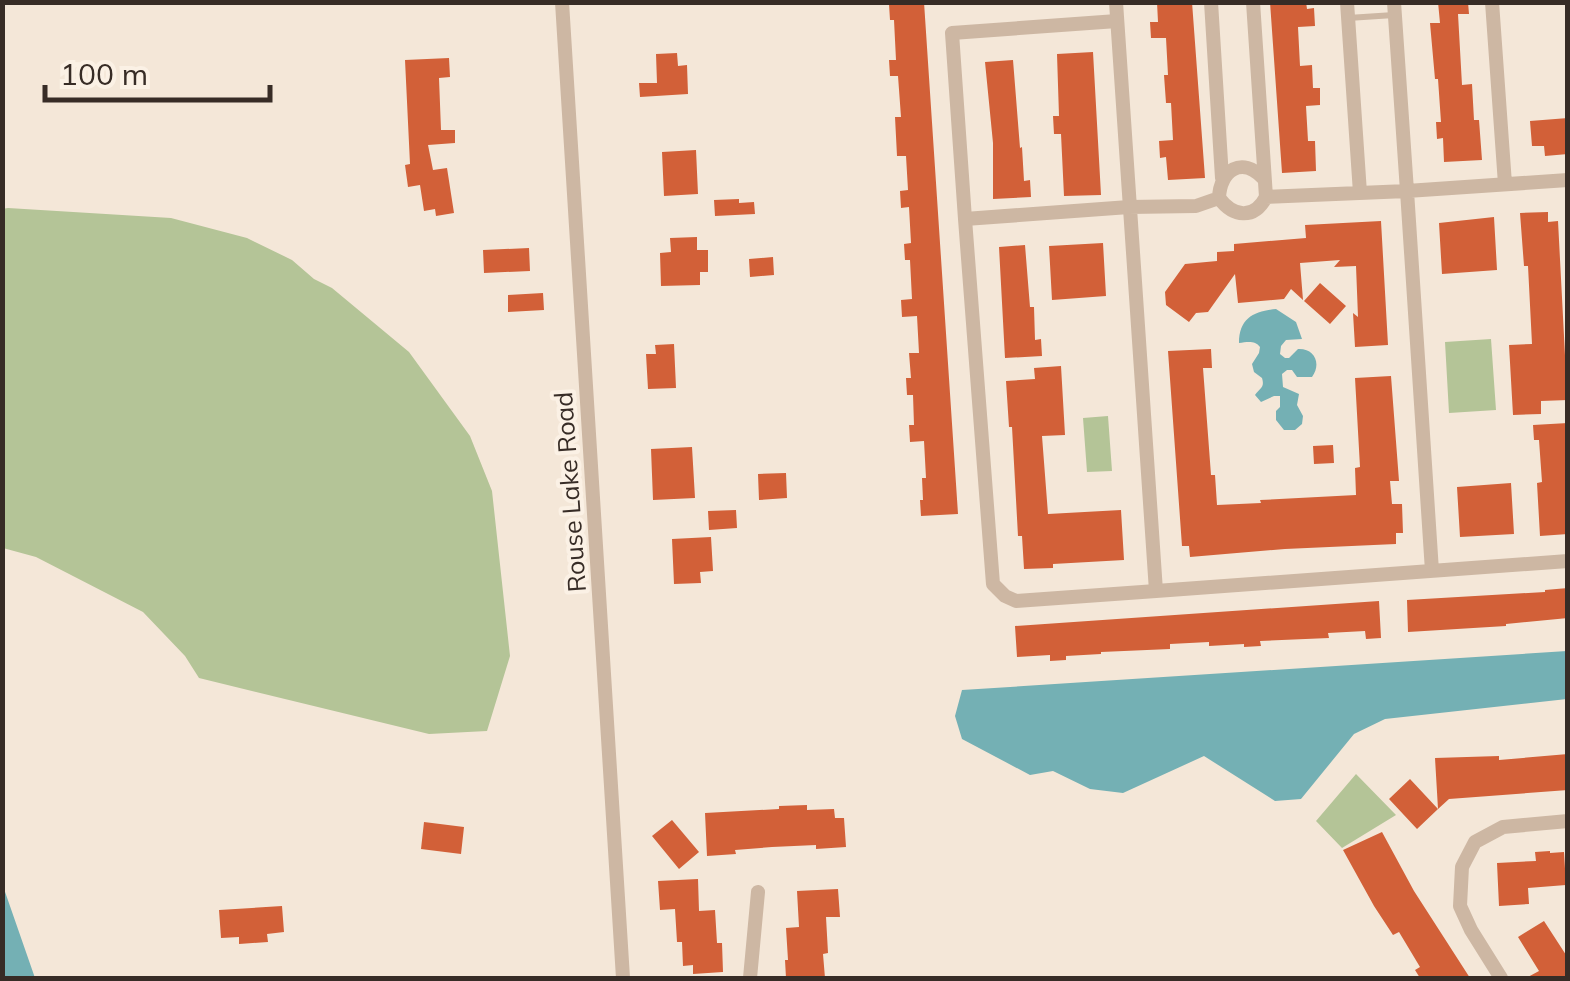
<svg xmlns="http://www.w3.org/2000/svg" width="1570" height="981" viewBox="0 0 1570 981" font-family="Mulish,sans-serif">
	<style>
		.green { fill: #b4c497 }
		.water { fill: #74b0b4 }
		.building { fill: #d26038 }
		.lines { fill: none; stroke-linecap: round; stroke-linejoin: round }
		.lane { stroke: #cdb7a3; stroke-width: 6 }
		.street { stroke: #cdb7a3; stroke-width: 14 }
		.labels { text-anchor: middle; stroke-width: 8; stroke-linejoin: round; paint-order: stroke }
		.street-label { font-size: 25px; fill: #372c26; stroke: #fbf1e5 }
	</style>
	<rect width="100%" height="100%" fill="#f4e7d8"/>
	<path class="green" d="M8,208L171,218L247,238L292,260L314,279L332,288L409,352L470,436L492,491L510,656L487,731L429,734L199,678L185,656L143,612L36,557L3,548L2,209Z
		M1491,339L1496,410L1449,413L1445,342Z
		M1108,416L1112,471L1087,472L1083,418Z
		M1356,774L1396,815L1342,848L1316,821Z"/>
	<path class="water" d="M1276,309L1296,322L1302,339L1286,340L1281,346L1280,354L1285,358H1289L1298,349C1314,348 1322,363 1312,377H1297L1292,370H1287L1282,374L1283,387L1299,394L1297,405L1303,416L1302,424L1295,430H1284L1276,420V411L1280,407V396H1274L1261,402L1255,395C1260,388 1265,388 1262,378L1254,372L1252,364L1259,353L1260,347C1255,340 1247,342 1239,343C1239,318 1254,311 1276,309Z
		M1567,651V699L1385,719L1354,734L1301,799L1275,801L1204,756L1123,793L1090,789L1053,771L1030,775L962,739L955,716L962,690Z
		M2,886H3L35,978H3Z"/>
	<path class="building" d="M924,2L958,514L921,516L920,500H923L922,478H926L924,441L910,442L909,425H914L913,395H907L906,378H911L909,353H919L917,316L902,317L901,300L912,299L910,260H905L904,244L911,243L909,207L901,208L900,191L908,190L906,156H897L895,117H901L898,76H890L889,60H896L894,20H890L889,4Z
		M1157,2H1192L1205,178L1168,180L1166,157L1160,158L1159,141L1173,140L1171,103H1166L1164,75H1168L1166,38H1151L1150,22H1158Z
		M1270,2H1306L1307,9L1314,8L1315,26L1298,27L1300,66L1312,65L1313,88H1320V105L1306,106L1308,141H1315L1316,171L1282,173Z
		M1438,2H1468L1469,14H1458L1462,85L1472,84L1474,120H1479L1482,160L1444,162L1443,138L1437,139L1436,122H1441L1438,79H1435L1430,23H1440Z
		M1093,52L1101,195L1064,196L1061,134H1054L1053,116H1059L1057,54Z
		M677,53L678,66L687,65L688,94L640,97L639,83H657L656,54Z
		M449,58L450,77L439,78L441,130H455V143L428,145L433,170L447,168L454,213L436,216L435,209L424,211L420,185L408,187L405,165L410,164L405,60Z
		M1013,60L1020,148L1022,147L1024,181L1030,180L1031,197L993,199V143L985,62Z
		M1568,118V154L1545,156L1544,146H1532L1530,121Z
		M696,150L698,194L664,196L662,152Z
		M739,199V203L754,202L755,214L715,216L714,200Z
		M1548,212V222L1558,221L1565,355L1567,354L1568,400L1541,401V414L1513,415L1509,345L1532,344L1528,266H1524L1520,213Z
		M1494,217L1497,270L1442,274L1439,223Z
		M1381,221L1388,345L1355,347L1353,313L1358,317L1356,266L1334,267L1340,260L1300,263L1303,300L1291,289L1284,299L1238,303L1235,274L1208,312L1196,313L1189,322L1166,305L1165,292L1185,264L1217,261V252L1234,251V244L1306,238L1305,225Z
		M697,237V250H708V272H700V285L661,286L660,253L671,252L670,238Z
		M1103,243L1106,296L1052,300L1049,246Z
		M1025,245L1030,307H1034L1035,340L1041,339L1042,356L1005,358L999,247Z
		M529,248L530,271L484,273L483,250Z
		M773,257L774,275L750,277L749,259Z
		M1320,283L1346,306L1330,324L1304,301Z
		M543,293L544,310L508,312V295Z
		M674,344L676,388L648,389L646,354H656L655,345Z
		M1211,349L1212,368H1203L1211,475H1215L1217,505L1261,503L1260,500L1356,495L1355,468L1360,467L1355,378L1391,376L1399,481H1390L1392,504H1402L1403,533H1396V544L1285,549L1190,557L1189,546H1182L1168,351Z
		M1061,366L1065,435L1042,436L1048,514L1121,510L1124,560L1053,564V568L1024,569L1022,536H1018L1012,427H1009L1006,381L1035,379L1034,368Z
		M1568,423V534L1540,536L1537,483L1542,482L1539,440H1534L1533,425Z
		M1333,445L1334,463L1314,464L1313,446Z
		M692,447L695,498L653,500L651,449Z
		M786,473L787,498L759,500L758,474Z
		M1511,483L1514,534L1460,537L1457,487Z
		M736,510L737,528L709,530L708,511Z
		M711,537L713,571L700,572L701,583L674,584L672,539Z
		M1568,588V618L1506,624V626L1408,632L1407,600L1545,592V590Z
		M1379,601L1381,638L1366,639L1365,631L1328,633L1329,638L1260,641L1261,646L1244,647V644L1209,646V642L1170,644V649L1101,652V654L1066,656V660L1050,661V655L1017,657L1015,626Z
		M1568,754V790L1449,799L1438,809L1435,758L1499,756V760Z
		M1410,779L1438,809L1417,829L1389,799Z
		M807,805V810L834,809L835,818H844L846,847L816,849V845L772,847L735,850L736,854L707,856L705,813L779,809V806Z
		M672,820L699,852L679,869L652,836Z
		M424,822L464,827L461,854L421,849Z
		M1382,832L1414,891L1470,978H1420L1415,970L1420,967L1399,932L1393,935L1374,906L1343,850Z
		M1550,851V853L1564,852L1566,885L1528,888L1529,904L1499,906L1497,863L1536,861L1535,852Z
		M698,879L699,911L715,910L717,943H722L723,972L693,974V965L683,966L682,942H677L675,909L660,910L658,881Z
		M838,889L840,917H826L828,953L823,954L825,978H786L785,960H788L786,928L799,927L797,891Z
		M282,906L284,932L267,934L268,942L239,944V937L221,938L219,910Z
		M1544,921L1568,958V978H1526L1539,971L1518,937Z"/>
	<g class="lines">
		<path class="lane" d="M1348,18L1394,15"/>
		<path class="street" d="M562,2L623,978
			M1116,2L1156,591L1568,561
			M1211,2L1222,178
			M1253,2L1266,197C1254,220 1233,217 1219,198C1220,170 1242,156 1263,178
			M1347,2L1360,193
			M1492,2L1505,184
			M1117,21L952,33L965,219L1129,207L1196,206L1219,198
			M1266,197L1407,191L1394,2
			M965,219L993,584L1005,596L1016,601L1156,591
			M1432,571L1407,191L1568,180
			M750,978L758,892
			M1501,978L1471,930L1460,906L1462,867L1475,842L1503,827L1568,821"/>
	</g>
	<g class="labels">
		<g class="street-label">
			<text transform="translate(570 492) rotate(-94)" y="9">Rouse Lake Road</text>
		</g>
	</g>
	<rect width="1570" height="981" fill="none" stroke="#372c26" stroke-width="10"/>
	<path d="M45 85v15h225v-15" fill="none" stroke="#372c26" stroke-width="5"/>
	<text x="60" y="85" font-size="30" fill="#372c26" stroke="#fbf1e5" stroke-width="8" paint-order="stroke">100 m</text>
</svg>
